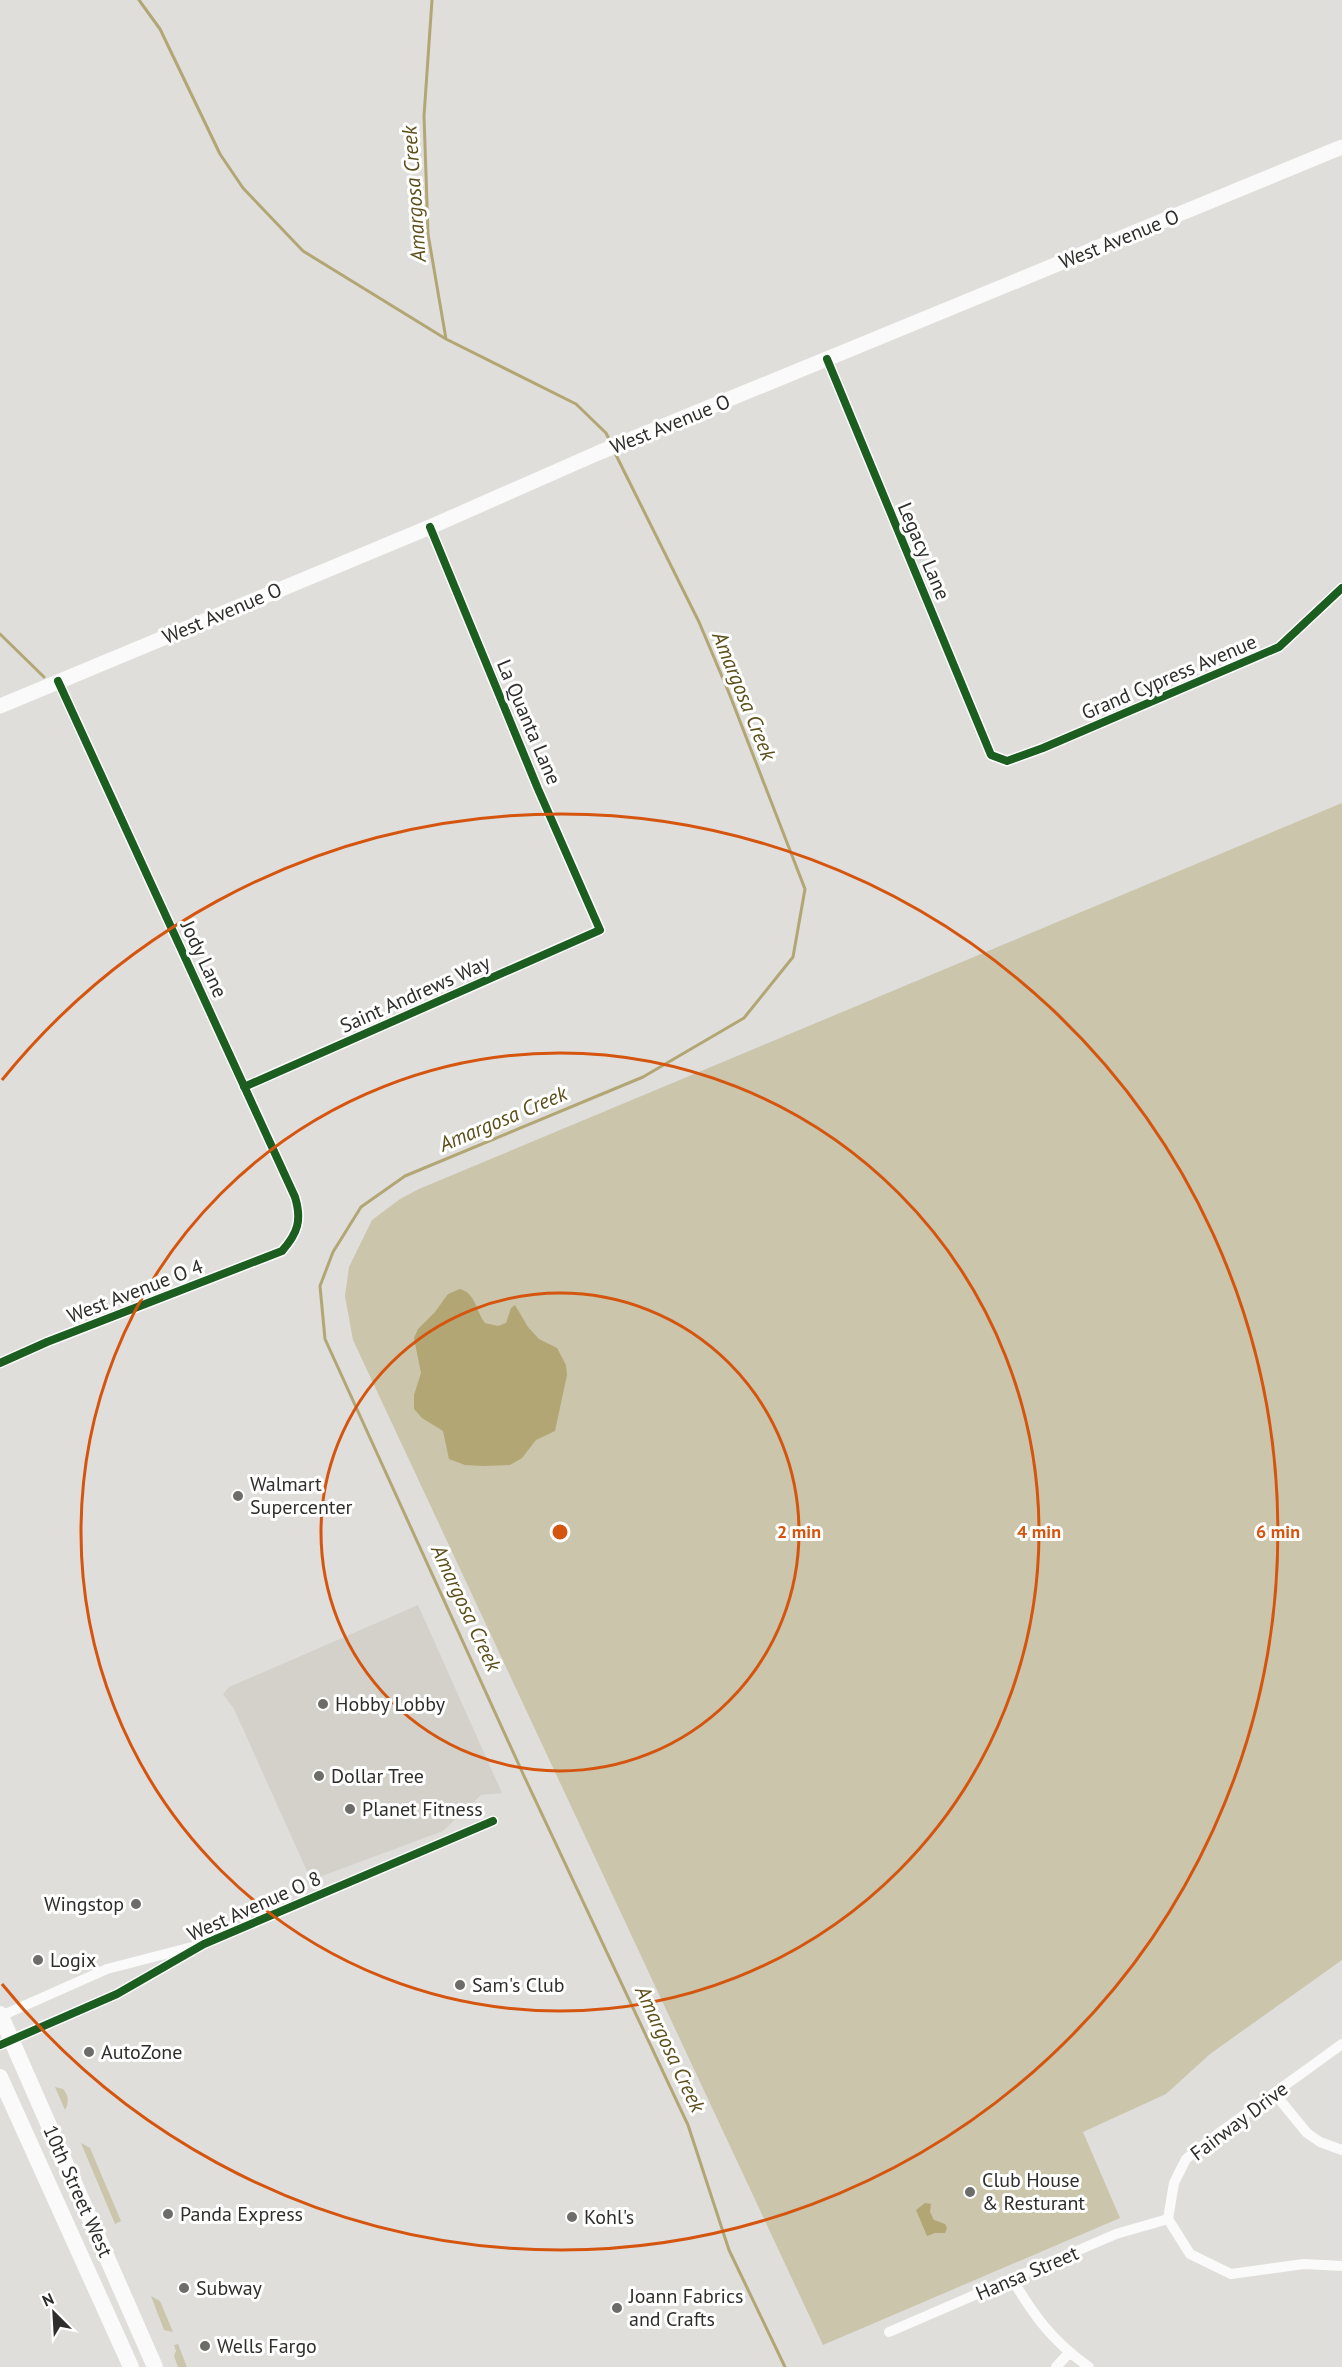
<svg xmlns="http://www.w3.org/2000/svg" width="1342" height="2367" viewBox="0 0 1342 2367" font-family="'PT Sans',sans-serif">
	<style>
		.built { fill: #d3d1c9 }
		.green { fill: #cbc5ab }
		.water { fill: #b2a674 }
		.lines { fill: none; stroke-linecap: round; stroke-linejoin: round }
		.stream { stroke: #b2a674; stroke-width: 3 }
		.street { stroke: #fafafa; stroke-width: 10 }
		.secondary { stroke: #fafafa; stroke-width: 15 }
		.primary { stroke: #fafafa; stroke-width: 16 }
		.cycleway-casing { stroke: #fff; stroke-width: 11 }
		.cycleway { stroke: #1b5e20; stroke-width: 8 }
		.ring { fill: none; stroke: #d5550f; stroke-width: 3 }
		.poi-dot { fill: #6c6c69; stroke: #fff; stroke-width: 2 }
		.labels { text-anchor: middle; stroke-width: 6; stroke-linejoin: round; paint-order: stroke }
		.street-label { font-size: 20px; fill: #2e2e2c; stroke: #fff }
		.poi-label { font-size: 20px; fill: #2e2e2c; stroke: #fff; text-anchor: start }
		.water-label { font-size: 21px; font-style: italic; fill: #5c4f1a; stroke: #fff }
		.centre { fill: #d5550f; stroke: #fff; stroke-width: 3 }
		.ring-label { font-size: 18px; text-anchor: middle; font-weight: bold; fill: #d5550f; stroke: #fff; stroke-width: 6; stroke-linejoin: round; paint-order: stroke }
	</style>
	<rect width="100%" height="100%" fill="#dfdedb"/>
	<path class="built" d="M418,1605L502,1793L481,1795L443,1831L311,1880L234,1709L223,1694L229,1687Z"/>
	<path class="green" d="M1342,803V1960L1210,2054L1166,2094L1083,2132L1120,2218L823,2345L353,1340L345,1296L349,1267L372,1220L400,1199L419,1189Z
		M55,2087L63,2089C69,2096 69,2102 65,2110Z
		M81,2143L90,2148L121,2221L115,2224Z
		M151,2296L160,2301L173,2332L164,2330Z
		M178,2344L187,2367H178L174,2356L176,2351L174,2345Z"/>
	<path class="water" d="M460,1289C476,1293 476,1312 485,1323L498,1326L506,1323L511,1308L515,1305L528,1327L539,1339L557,1348L566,1365L567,1375L555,1431L536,1440L522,1458L510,1465L483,1466L465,1465L449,1459L443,1431L422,1418L414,1409V1395L421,1373L414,1338L418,1329L435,1312L448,1294Z
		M925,2203L931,2204L930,2212L934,2220L945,2224L947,2228L945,2233H935L927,2236L916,2210Z"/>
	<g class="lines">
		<path class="stream" d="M139,0L160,29L220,154L243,188L303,251L446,339
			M432,0L424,116L428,234L446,339L576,404L606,433L611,443
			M614,451L699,622L729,693L805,889L793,957L744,1018L643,1077L405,1176L361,1207L333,1252L320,1286L325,1339L524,1776L688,2125L729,2250L785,2367
			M0,634L44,677"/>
		<path class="street" d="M827,359L991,755L1007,761L1043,748L1279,647L1342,588
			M244,1087L600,930L538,789L430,527
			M0,1363L47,1342L282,1251C298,1233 302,1220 295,1197L58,681
			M1,2016L107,1969L192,1947
			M12,2039L117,1994L204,1944L493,1821
			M1275,2094L1307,2133L1320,2142L1342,2150
			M1168,2219L1174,2183L1186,2159L1208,2141L1342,2044
			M1168,2219L1190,2254L1231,2274L1304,2264L1342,2266
			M1012,2279C1035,2317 1052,2341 1089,2367
			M889,2332L1116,2234L1168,2219
			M1056,2367L1069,2353"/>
		<path class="secondary" d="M0,706L430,527L598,453L1342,147"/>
		<path class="primary" d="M0,2014L155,2367
			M0,2077L131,2367"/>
		<defs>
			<path id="cycleway" d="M827,359L991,755L1007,761L1043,748L1279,647L1342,588
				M244,1087L600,930L538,789L430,527
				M0,1363L47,1342L282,1251C298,1233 302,1220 295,1197L58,681
				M0,2045L117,1994L204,1944L493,1821"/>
		</defs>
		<use href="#cycleway" class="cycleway-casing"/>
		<use href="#cycleway" class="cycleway"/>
	</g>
	<g class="ring">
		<circle cx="560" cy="1532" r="239"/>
		<circle cx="560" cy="1532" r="479"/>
		<path d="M2 1080A718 718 0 1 1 2 1984"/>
	</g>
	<g class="poi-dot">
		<circle cx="238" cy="1496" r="6"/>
		<circle cx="323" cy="1704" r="6"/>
		<circle cx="319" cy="1776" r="6"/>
		<circle cx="350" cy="1809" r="6"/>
		<circle cx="136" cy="1904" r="6"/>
		<circle cx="38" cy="1960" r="6"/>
		<circle cx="460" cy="1985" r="6"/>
		<circle cx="89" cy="2052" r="6"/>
		<circle cx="970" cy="2192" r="6"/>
		<circle cx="168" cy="2214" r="6"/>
		<circle cx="572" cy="2217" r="6"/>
		<circle cx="184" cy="2288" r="6"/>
		<circle cx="617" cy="2308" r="6"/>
		<circle cx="205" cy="2346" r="6"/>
	</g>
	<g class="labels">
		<g class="street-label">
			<text transform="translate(1119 239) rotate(-22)" y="7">West Avenue O</text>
			<text transform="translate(670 424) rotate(-22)" y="7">West Avenue O</text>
			<text transform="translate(924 551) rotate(67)" y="7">Legacy Lane</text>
			<text transform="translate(222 613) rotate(-23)" y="7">West Avenue O</text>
			<text transform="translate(1169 677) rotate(-23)" y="7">Grand Cypress Avenue</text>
			<text transform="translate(529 722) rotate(67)" y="7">La Quanta Lane</text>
			<text transform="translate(204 959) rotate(65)" y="7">Jody Lane</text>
			<text transform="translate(415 994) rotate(-24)" y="7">Saint Andrews Way</text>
			<text transform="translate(135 1291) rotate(-21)" y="7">West Avenue O 4</text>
			<text transform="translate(254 1906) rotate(-24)" y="7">West Avenue O 8</text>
			<text transform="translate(1239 2121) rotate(-37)" y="7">Fairway Drive</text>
			<text transform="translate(78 2191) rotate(66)" y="7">10th Street West</text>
			<text transform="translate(1027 2273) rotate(-23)" y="7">Hansa Street</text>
		</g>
		<g class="poi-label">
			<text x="250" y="1491">Walmart<tspan x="250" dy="23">Supercenter</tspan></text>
			<text x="335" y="1711">Hobby Lobby</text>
			<text x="331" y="1783">Dollar Tree</text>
			<text x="362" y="1816">Planet Fitness</text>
			<text x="124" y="1911" text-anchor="end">Wingstop</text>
			<text x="50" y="1967">Logix</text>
			<text x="472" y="1992">Sam's Club</text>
			<text x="101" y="2059">AutoZone</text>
			<text x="982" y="2187">Club House<tspan x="982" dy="23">&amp; Resturant</tspan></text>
			<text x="180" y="2221">Panda Express</text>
			<text x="584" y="2224">Kohl's</text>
			<text x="196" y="2295">Subway</text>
			<text x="629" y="2303">Joann Fabrics<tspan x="629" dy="23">and Crafts</tspan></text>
			<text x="217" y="2353">Wells Fargo</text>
		</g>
		<g class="water-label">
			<text transform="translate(414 194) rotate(-94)" y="7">Amargosa Creek</text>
			<text transform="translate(744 696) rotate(68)" y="7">Amargosa Creek</text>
			<text transform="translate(503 1119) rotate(-23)" y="7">Amargosa Creek</text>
			<text transform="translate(466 1608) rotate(65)" y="7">Amargosa Creek</text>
			<text transform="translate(670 2049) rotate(65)" y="7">Amargosa Creek</text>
		</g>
	</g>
	<circle cx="560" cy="1532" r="9" class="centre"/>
	<g class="ring-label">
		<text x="799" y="1538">2 min</text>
		<text x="1039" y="1538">4 min</text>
		<text x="1278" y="1538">6 min</text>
	</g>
	<g transform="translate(54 2313) rotate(336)" stroke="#ffffff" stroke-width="4.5" paint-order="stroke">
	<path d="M0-4.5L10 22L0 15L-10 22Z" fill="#2e2e2c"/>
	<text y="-9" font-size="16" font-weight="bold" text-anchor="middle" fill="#2e2e2c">N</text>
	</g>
</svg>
